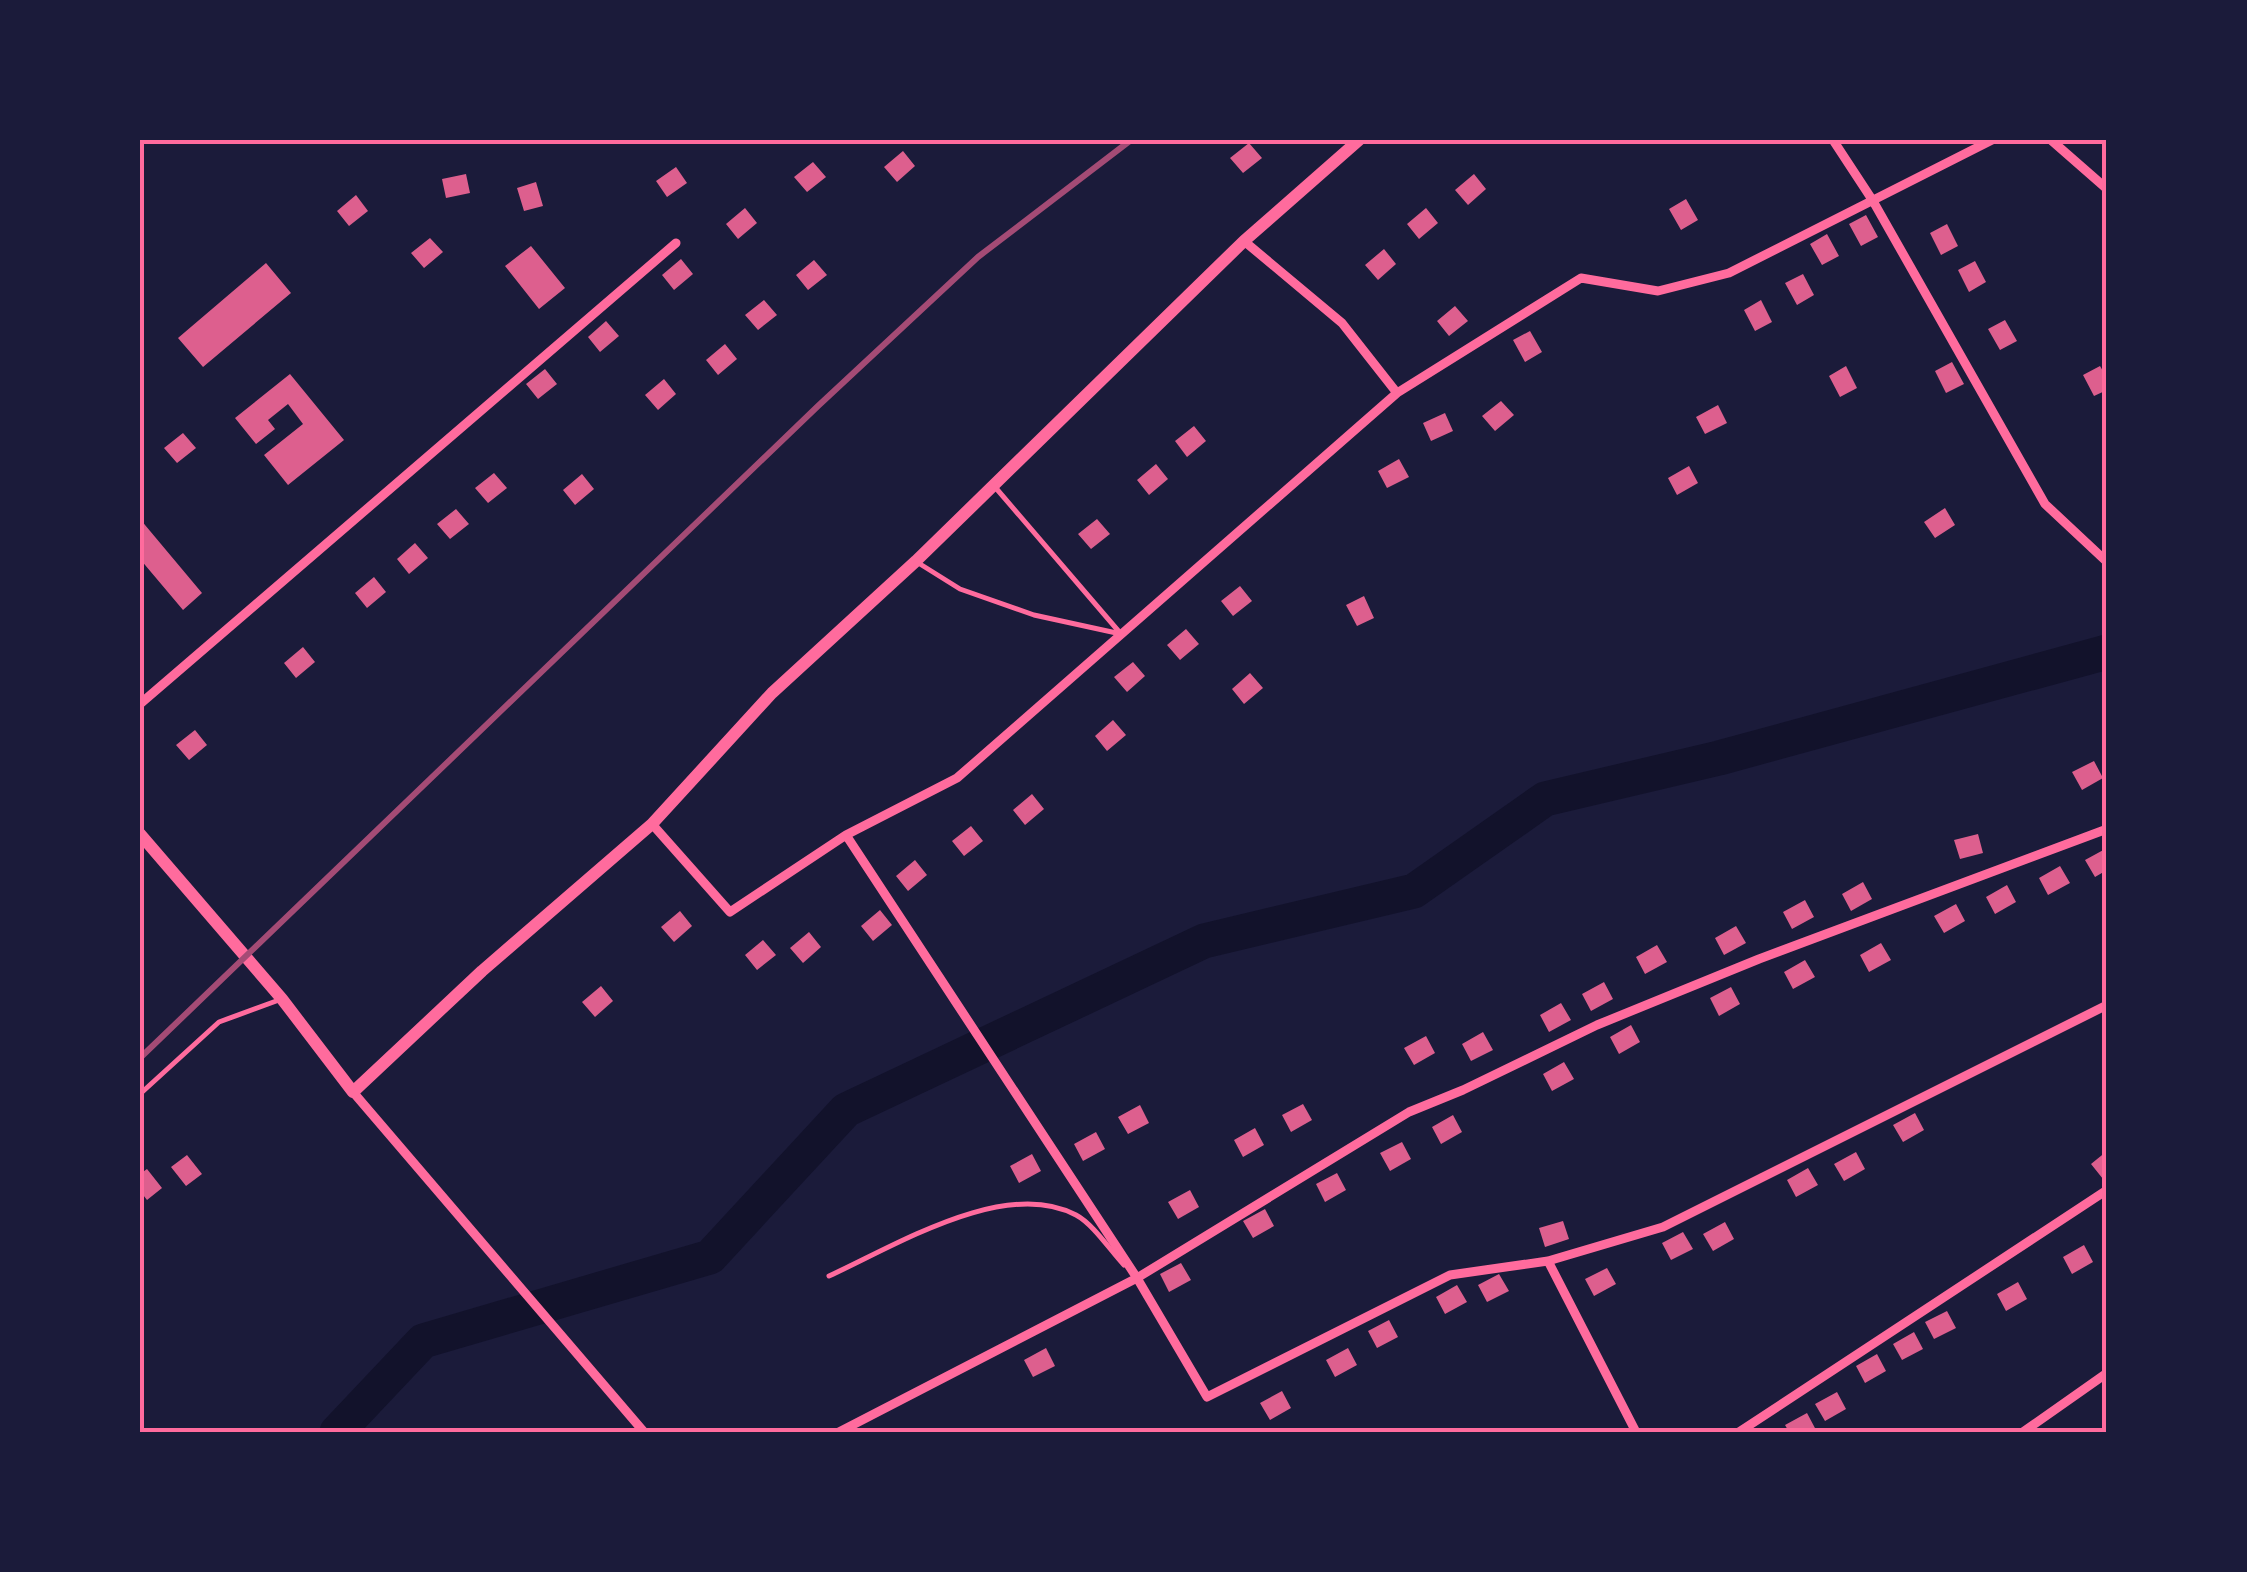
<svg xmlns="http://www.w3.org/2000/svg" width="2247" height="1572" viewBox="0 0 2247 1572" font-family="Inter,sans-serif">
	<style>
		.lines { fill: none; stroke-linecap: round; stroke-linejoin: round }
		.river { stroke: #12122b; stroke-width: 35 }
		.building { fill: #dd5f8e }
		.service { stroke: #ff6b9d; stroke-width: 5 }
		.minor { stroke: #ff6b9d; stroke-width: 9 }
		.secondary { stroke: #ff6b9d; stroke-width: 12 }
		.rail { stroke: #a44b75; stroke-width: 6 }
		.neatline { fill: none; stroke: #ff6b9d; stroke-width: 4 }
	</style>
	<rect width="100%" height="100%" fill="#1b1b3a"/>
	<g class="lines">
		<path class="river" d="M337,1432L423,1341L710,1257L846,1110L1204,941L1414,891L1545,799L1719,758L2107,652"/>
	</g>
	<path class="building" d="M1249,143L1262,158L1243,173L1230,158Z
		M903,151L915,166L897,182L884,167Z
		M813,162L826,177L807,192L794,177Z
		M676,167L687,183L667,197L656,181Z
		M466,174L470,193L446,198L442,179Z
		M1474,174L1486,189L1468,205L1455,190Z
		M536,182L543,206L524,211L517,188Z
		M356,195L368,211L349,226L337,211Z
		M1686,199L1698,220L1681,230L1669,209Z
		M745,208L757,223L738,239L726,224Z
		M1426,208L1438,223L1419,239L1407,224Z
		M1866,215L1878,237L1861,246L1849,224Z
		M1947,224L1958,246L1941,255L1930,233Z
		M1827,234L1839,256L1822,265L1810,244Z
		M430,238L443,252L424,268L411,253Z
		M531,246L565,288L539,309L505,266Z
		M1384,249L1396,264L1378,280L1365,265Z
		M681,259L693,274L674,290L662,275Z
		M814,260L827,275L808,290L796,275Z
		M1975,261L1986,282L1969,292L1958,270Z
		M266,263L291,293L203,367L178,338Z
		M1803,274L1814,295L1797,305L1785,283Z
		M764,300L777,315L758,330L745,315Z
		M1761,300L1772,322L1755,331L1744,310Z
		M1455,306L1468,321L1449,336L1437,321Z
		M2005,320L2017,341L2000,350L1988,329Z
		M606,321L619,336L600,352L588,337Z
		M1530,331L1542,352L1525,362L1513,340Z
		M725,344L737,359L718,375L706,360Z
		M1952,362L1964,384L1946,393L1935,371Z
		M1846,366L1857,388L1840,397L1829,376Z
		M2100,366L2107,378V390L2094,396L2083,375Z
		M545,369L557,384L538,399L526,384Z
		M290,374L344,440L288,485L264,455L303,424L288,404L268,420L275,429L256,444L235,418Z
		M664,379L676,394L658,410L645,395Z
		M1501,401L1514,415L1495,431L1482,416Z
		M1718,405L1727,423L1705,434L1696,417Z
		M1445,413L1453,431L1431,441L1423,423Z
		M1194,426L1206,441L1187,457L1175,441Z
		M183,433L196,448L177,463L164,448Z
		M1399,459L1409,477L1387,488L1378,471Z
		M1156,464L1168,479L1149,495L1137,480Z
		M1689,466L1698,483L1677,495L1668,478Z
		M494,473L507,488L488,503L475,488Z
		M582,474L594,489L575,505L563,490Z
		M1945,508L1955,525L1935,538L1924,522Z
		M456,509L469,524L450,539L437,524Z
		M140,519L202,593L183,610L140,559Z
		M1097,519L1110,534L1091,549L1078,534Z
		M415,543L428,558L409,574L397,559Z
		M374,577L386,592L367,608L355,593Z
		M1240,586L1252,601L1233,616L1221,601Z
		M1364,596L1374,618L1357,626L1346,605Z
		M1186,629L1199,644L1180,660L1167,645Z
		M303,647L315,662L296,678L284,663Z
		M1133,662L1145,676L1127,692L1114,677Z
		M1250,673L1263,688L1244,704L1232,689Z
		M1113,720L1126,735L1107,751L1095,736Z
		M195,730L207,745L189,760L176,745Z
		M2094,761L2103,778L2082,790L2072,772Z
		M1032,794L1044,809L1025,825L1013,810Z
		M971,826L983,841L964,856L952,841Z
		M1978,834L1983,853L1960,859L1954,840Z
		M2107,848V870L2095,877L2085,860Z
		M915,860L927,875L908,891L896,876Z
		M2060,866L2070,883L2048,895L2039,878Z
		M1863,882L1872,899L1851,911L1842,894Z
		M2007,885L2016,902L1995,914L1986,897Z
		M1805,900L1814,917L1792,929L1783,912Z
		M1956,904L1965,921L1944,933L1934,916Z
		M880,910L892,925L873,941L861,926Z
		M680,911L692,926L674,942L661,927Z
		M1736,926L1746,943L1724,955L1715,938Z
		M809,932L821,947L803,963L790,948Z
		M763,940L776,955L757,970L745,955Z
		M1881,943L1891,960L1869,972L1860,955Z
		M1657,945L1667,962L1645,974L1636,957Z
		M1805,960L1815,977L1793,989L1784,972Z
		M1604,982L1613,999L1591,1011L1582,994Z
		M601,986L613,1001L595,1017L582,1002Z
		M1731,987L1740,1004L1719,1016L1710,998Z
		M1561,1003L1571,1020L1549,1032L1540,1015Z
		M1631,1025L1640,1042L1619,1054L1610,1037Z
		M1483,1032L1493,1050L1471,1061L1462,1044Z
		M1426,1036L1435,1053L1414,1065L1404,1048Z
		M1564,1062L1574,1079L1552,1091L1543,1074Z
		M1303,1104L1312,1120L1291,1132L1282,1115Z
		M1140,1105L1149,1123L1128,1134L1118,1117Z
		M1915,1113L1924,1130L1903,1142L1893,1125Z
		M1453,1115L1462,1132L1441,1144L1432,1127Z
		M1255,1128L1264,1145L1243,1157L1234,1140Z
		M1096,1132L1105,1149L1083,1161L1074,1144Z
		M1402,1142L1411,1159L1390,1171L1380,1153Z
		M2107,1151V1176L2103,1179L2091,1164Z
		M1856,1152L1865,1169L1844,1181L1834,1164Z
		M1032,1154L1041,1171L1019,1183L1010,1166Z
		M187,1155L202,1174L186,1186L171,1167Z
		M1808,1168L1818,1185L1796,1197L1787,1180Z
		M147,1169L162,1188L147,1200L140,1191V1174Z
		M1337,1173L1346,1190L1325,1202L1316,1184Z
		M1190,1190L1199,1207L1178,1219L1168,1202Z
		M1265,1209L1274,1226L1253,1238L1243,1221Z
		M1563,1221L1569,1239L1545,1247L1539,1228Z
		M1725,1222L1734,1239L1713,1251L1703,1234Z
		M1683,1232L1693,1249L1671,1260L1662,1243Z
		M2084,1245L2093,1262L2072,1274L2063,1257Z
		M1181,1263L1191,1280L1169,1292L1160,1274Z
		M1607,1268L1616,1284L1594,1296L1585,1279Z
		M1499,1274L1509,1291L1487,1302L1478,1285Z
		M2018,1282L2027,1299L2006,1311L1997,1294Z
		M1457,1285L1467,1302L1445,1314L1436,1297Z
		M1947,1311L1956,1328L1934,1339L1925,1322Z
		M1389,1320L1398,1337L1377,1348L1368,1331Z
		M1914,1332L1923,1349L1902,1360L1893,1344Z
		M1046,1348L1055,1366L1033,1377L1024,1360Z
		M1348,1348L1357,1365L1335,1377L1326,1360Z
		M1877,1354L1886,1371L1865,1383L1856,1366Z
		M1282,1391L1291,1408L1270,1420L1260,1403Z
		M1837,1392L1846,1409L1825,1421L1815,1404Z
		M1807,1413L1816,1430L1789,1432L1785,1425Z"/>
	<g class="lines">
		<path class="service" d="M920,564L960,589L1034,615L1121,634L995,487
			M140,1094L219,1022L279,1000
			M829,1276C895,1246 1005,1177 1076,1215C1093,1224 1110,1250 1124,1265"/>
		<path class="minor" d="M1833,140L1873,201L2045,504L2107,562
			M2051,140L2107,189
			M1244,241L1342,323L1397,393
			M140,704L676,243
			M652,824L730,912L846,835L957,778L1397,393L1581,278L1658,291L1729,273L1992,140
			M846,835L1137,1278L1207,1397L1450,1275L1548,1261L1663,1227L2107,1005
			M353,1092L644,1432
			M1548,1261L1636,1432
			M839,1432L1137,1278L1409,1112L1463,1090L1597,1025L1759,959L2107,829
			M1739,1432L2107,1190
			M2023,1432L2107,1373"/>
		<path class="secondary" d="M140,834L282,999L353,1092L482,971L652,824L772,693L916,561L1244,241L1359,140"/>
		<path class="rail" d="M140,1058L818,406L978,257L1131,140"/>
	</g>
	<rect width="2247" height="1572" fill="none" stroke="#1b1b3a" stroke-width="285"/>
	<rect x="142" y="142" width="1962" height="1288" class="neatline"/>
</svg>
